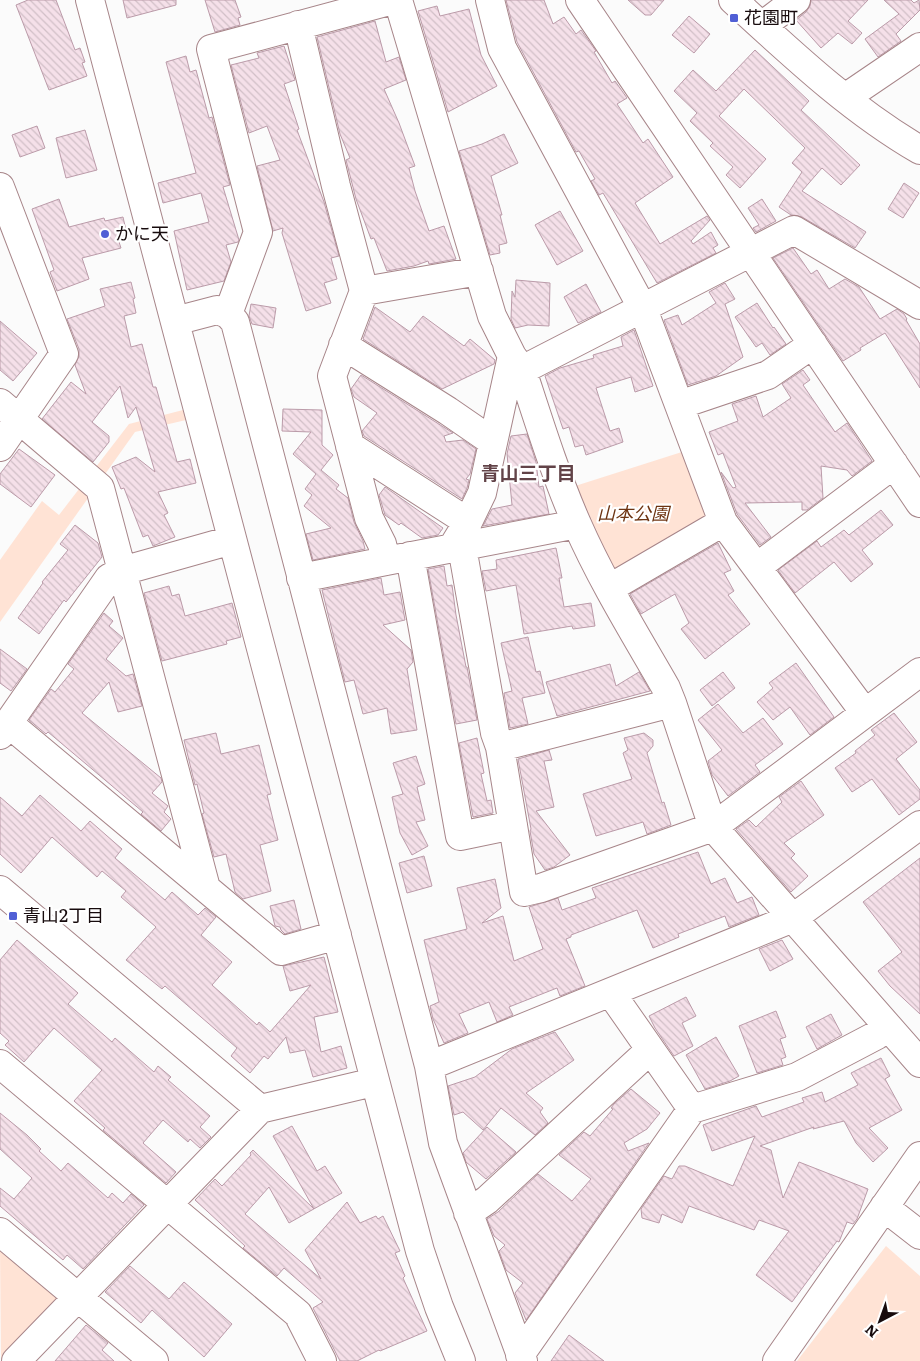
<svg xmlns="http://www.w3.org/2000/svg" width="920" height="1361" viewBox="0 0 920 1361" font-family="Literata,'Noto Sans JP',serif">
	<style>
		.park { fill: #ffe3d5 }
		.building { fill: url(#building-back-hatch); stroke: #bb9ba9 }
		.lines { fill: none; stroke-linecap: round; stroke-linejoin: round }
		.minor-casing { stroke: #a78589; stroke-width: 30 }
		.minor { stroke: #fff; stroke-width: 28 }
		.poi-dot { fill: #505fd5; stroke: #fff; stroke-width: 2 }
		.labels { text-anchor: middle; stroke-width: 4.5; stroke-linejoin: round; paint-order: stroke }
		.poi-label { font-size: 18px; fill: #170b0d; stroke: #fff; text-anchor: start }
		.park-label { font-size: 18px; font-style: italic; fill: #6d3412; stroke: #fff }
		.neighbourhood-label { font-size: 19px; font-weight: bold; fill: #624348; stroke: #fff }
	</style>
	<defs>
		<pattern id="building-back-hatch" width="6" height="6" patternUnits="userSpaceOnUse" patternTransform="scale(1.25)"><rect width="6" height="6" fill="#f5e0e9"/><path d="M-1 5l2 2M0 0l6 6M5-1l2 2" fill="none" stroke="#d1bfc7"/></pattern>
	</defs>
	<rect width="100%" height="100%" fill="#fbfbfb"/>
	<path class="park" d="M183,410L186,420L135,432L0,622V560L42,501L59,515L129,424Z
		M685,451L710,514L618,573L608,571L572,487Z
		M886,1246L920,1276V1361H797Z
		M0,1248L57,1296V1303L1,1361Z"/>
	<path class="building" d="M28,0H56L75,50L80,48L85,62L82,63L87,76L49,90L16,5Z
		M123,0H176V5L127,18Z
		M205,0H235L241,17L238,18L240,25L215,32Z
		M506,0H544L553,24L564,17L576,34L581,30L596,51L594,52L612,83L615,81L627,98L617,104L643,143L648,139L673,177L635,203L660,244L707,216L710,220L691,241L693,244L711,232L718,245L713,248L716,253L657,283L603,193L599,195L591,181L595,179L579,151L576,152L517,42Z
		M628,0H664L651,15H645Z
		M811,0H868L848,21L862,33L852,44L838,33L821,48L796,20L806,12L810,6Z
		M884,0H911L914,3L919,0L920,10L896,34L901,41L878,57L865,39L899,14Z
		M437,6L440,16L469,9L481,55L497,86L448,112L418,11Z
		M689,16L710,34L694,53L672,35Z
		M375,21L386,62L399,57L406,80L384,89L399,123L415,166L409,168L415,191L429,231L444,226L456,259L429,264L428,261L414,266L387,271L374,238L371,239L356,199L346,160L350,158L340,134L317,37Z
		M284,46L295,80L284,84L299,129L297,130L324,202L339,256L331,258L337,279L324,283L331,303L306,311L282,233L283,228L273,231L257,166L280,160L267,126L249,133L231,65L259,58L257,53Z
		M755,50L809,101L801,110L860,165L841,185L822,168L802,191L866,232L855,248L802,217L791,215L779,207L802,172L792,163L805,148L744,89L719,116L766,159L740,188L726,175L733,167L710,146L713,143L690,121L697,113L674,91L693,70L716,91Z
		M186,56L190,72L196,70L209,118L212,117L230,185L223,187L239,240L238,242L226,245L231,262L224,281L187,290L174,231L209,222L201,193L163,203L158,183L196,173L166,62Z
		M37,126L45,148L20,157L12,135Z
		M85,130L97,170L66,178L56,138Z
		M504,134L518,163L491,176L502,215H500L507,243L499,245L500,253L490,255L459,151L482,144Z
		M904,183L919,193L903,218L888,209Z
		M59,199L69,227L104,218L105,221L123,217L128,239L119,242L121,248L82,258L89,279L57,291L50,272L54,270L32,209Z
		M762,199L776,221L756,232L753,228L759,225L748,208Z
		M560,211L583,251L557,265L535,225Z
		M793,248L811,274L817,270L829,289L845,279L859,287L880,319L897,309L904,314L907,319L906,320L920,344V388L885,333L860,348L861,350L843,361L773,258Z
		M516,280L550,283L549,326L528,325L515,328L511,319L512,291L515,297Z
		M131,282L135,298L133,299L136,313L124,316L131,347L142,344L153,387H156L177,462L190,459L196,483L158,492L168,513L164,515L175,537L153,546L148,535L143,537L124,488L121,489L112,467L136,457L155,472L136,407L128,418L120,386L92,422L109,436V442L93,462L42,419L71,382L86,394L75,365L79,356V349L67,319L105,306L100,289Z
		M725,283L735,299L725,304L743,357L716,376L688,385L664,320L678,315L682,325L716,303L709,292Z
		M586,284L601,312L578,323L564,297Z
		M757,303L773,328L774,327L786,344L770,355L762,343L756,347L735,317Z
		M251,304L276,308L273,328L252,324L249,316Z
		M375,307L410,332L423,316L464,346L470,339L495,360L494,364L442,389L363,339Z
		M0,321L37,353L13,381L0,370Z
		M634,330L653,386L635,392L631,377L596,388L610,431L619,428L623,442L586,455L583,445L575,447L569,427L563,429L545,376L560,368L594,358L593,355L623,346L621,337Z
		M803,370L810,380L803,385L835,432L847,423L872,461L852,476L847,470L821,466L823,498L807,510H802V502L745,503L771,537L760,545L737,514L721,472L733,488L736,487L723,453L718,455L709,432L738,421L732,404L756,396L763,417L791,398L782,384Z
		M361,375L453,433L444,436L446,442L463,440L476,449L470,474L466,479L469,480L467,488L462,499L364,436L362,431L377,413L354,397L351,389Z
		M283,409L322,410V445L333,455L321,470L339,485L336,489L348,498L354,522L363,541L365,549L313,560L306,534L331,528L304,506L312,495L305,489L316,474L293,454L311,432L282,431Z
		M527,434L536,462L539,487L543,486L549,514L483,526L492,509L512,505L507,454L511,436Z
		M19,449L55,475L31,507L0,484V474Z
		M385,487L443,528L438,535L422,538L401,523L399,525L385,515L379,495Z
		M881,510L893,525L862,550L873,564L851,582L834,562L795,593L778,570L817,541L821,547L844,530L849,535Z
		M75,525L98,543L102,557L66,602L64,600L39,634L18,618L43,583L42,582L68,550L60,544Z
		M718,543L731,570L724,573L734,591L728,595L750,624L705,659L681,629L689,623L675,594L641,614L630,594Z
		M556,548L562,578H559L564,607L591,603L595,626L573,629L572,626L524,634L516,585L486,591L482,571L497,569L496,560Z
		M444,566L447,586L452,585L456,615L466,667H467L477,720L456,724L428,569Z
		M381,578L384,595L400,592L405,620L383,625L411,650L413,662L407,669L417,730L391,734L387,708L363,714L354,680L345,682L322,590Z
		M169,586L172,596L179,594L185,616L232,603L241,637L226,641L227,644L162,661L144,593Z
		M104,613L113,621L109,626L123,638L106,659L126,676L133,674L142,706L118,712L109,682L82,713L161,778L162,782L152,793L168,806L164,812L171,819L161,831L141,814L143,812L48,732L46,734L29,720L51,689L55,692L74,669L68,664Z
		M528,637L536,672L540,671L545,693L522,698L528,724L510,728L504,693L512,691L501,643Z
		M0,649L27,669L11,691L0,683Z
		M796,663L834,717L810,735L790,707L773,720L757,702L773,688L769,683Z
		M610,664L616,686L639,672L650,691L557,716L546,682Z
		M723,672L735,688L712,706L700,690Z
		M718,704L743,733L763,718L783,744L755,765L760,772L728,796L712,775L708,761L722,750L698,720Z
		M894,713L917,742L896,759L920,790V799L899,815L872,779L852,792L835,768L856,753L855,751L875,735L871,730Z
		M216,733L221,754L259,745L271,794L267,795L278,840L260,845L271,891L243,899L235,892L226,854L214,857L202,814L204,813L197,784L195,785L184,740Z
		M644,733L653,740V746L647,753L662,803L664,802L671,825L647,834L643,822L596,836L583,794L632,779L623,753L628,750L624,738Z
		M477,738L484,773L481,774L487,801L491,800L493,813L473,817L459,743Z
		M549,750L552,760L544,761L554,807L536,811L570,855L554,867L545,870L534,854L530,831L531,829L518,759Z
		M416,756L425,784L417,787L425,820L416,822L428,846L412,855L400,833L392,797L403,794L393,763Z
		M801,781L824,815L784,843L795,854L791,858L808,876L791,892L736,829L749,820L756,827L782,802L779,797Z
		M40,795L81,831L90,821L122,849L115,858L165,900L172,892L198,915L205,908L216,917L201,935L232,962L212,985L257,1025L259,1022L270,1032L311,985L290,991L283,966L324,957L338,1012L314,1017L321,1052L341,1046L347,1068L313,1077L305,1050L290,1053L286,1037L268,1059L264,1056L250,1073L231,1056L237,1048L165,986L162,989L126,960L156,927L121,897L126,891L102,871L97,877L52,837L21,873L0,854V797L22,816Z
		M698,852L711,884L725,878L737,903L752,897L759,915L729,927L725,916L678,934L679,937L653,948L637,910L571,935V937L566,939L585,986L560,996L557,988L509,1007L513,1015L497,1022L489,1002L459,1014L468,1033L444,1043L433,1019L430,1006L439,1002L424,940L467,929L457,888L495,879L501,908L482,923L503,916L514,961L543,949L529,907L558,898L562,910L596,898L592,888Z
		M424,856L432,886L407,893L399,863Z
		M920,858V1014L890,986L878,971L902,952L863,902Z
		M294,900L301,929L285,934L281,930L280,927L275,926L270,906Z
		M17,940L78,993L68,1004L112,1042L115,1038L154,1072L158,1066L171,1077L168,1080L210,1116L200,1127L211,1137L200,1148L190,1139L188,1142L163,1120L143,1143L176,1172L166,1183L103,1130L105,1128L74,1101L102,1070L54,1028L24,1062L5,1045L9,1041L0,1033V960Z
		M782,940L793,959L770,971L759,949Z
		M686,997L696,1016L682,1023L693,1046L674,1056L655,1028L649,1016Z
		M776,1011L786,1037L780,1039L786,1057L781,1059L783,1065L757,1073L739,1026Z
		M831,1014L842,1035L817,1049L806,1027Z
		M555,1032L574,1060L526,1093L543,1108L540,1112L548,1123L535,1135L501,1108L483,1130L463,1112L454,1115L448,1086L475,1077L512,1049Z
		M716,1037L739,1076L730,1081L705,1089L686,1055Z
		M881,1058L890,1076L885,1079L902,1110L869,1128L888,1148L873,1162L856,1143L844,1121L813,1129L814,1127L760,1146L771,1150L783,1198L799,1162L868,1189L857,1219L853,1224L847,1222L839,1242L837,1241L792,1302L756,1275L789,1231L759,1220L754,1230L689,1206L682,1223L662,1214L659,1223L642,1218L641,1209L664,1176L672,1179L679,1166H685L733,1186L755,1136L712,1151L703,1125L756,1106L762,1117L804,1102L802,1098L822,1092L825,1102L858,1085L851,1073Z
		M631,1089L660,1113L647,1129L624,1143L628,1151L649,1143L526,1320L515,1293L523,1283L506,1270L499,1251L505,1245L494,1236L487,1219L498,1212L538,1174L572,1201L591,1179L559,1155L584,1132L590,1136L613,1109L611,1108L614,1104Z
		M0,1113L27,1135L41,1149L39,1151L61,1171L68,1163L108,1198L112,1193L123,1203L131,1194L144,1205L83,1269L67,1255L63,1260L0,1206V1188L14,1199L32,1178L0,1149Z
		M292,1126L317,1171L325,1166L342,1193L289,1223L269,1187L245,1214L321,1279L305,1250L347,1202L360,1223L376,1216L378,1219L383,1216L400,1251L395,1253L405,1276L403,1278L427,1331L380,1351L379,1350L357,1361H340L313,1308L323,1302L284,1268L277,1276L243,1248L245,1246L195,1200L215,1179L222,1186L251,1155L250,1153L253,1150L314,1209L273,1136Z
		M487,1127L516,1152L486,1179L466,1162L463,1153Z
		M130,1266L169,1299L184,1282L232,1324L204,1357L152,1310L141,1323L105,1292Z
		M86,1325L108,1343L102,1350L114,1361H55Z
		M569,1335L604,1361H551Z"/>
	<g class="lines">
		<defs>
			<path id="minor" d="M90,0L420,1251L439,1307L461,1361
				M398,0L492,316L512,356L522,370C539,422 555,474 577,524C602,581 635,634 666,688L672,703L713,827L920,1063
				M490,0L502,48L643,309L723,522L865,713
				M580,0L920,503
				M733,0C792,54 851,110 920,150
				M298,25L336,186L364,291L332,376L369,518L382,544L386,561
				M762,26L796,0
				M845,98L920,47
				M0,187L64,354L0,447
				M364,291L479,271
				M228,314L258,232L211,49L393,0
				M175,321L217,310L228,314L235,322L429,1066L443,1143L523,1361
				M343,345L448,411L493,442
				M522,370L794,230L920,305
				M0,403L100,488L206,888
				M679,405L768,375L813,344
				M350,446L468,522
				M462,547L495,733L500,747L524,892L541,888L713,827L920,672
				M452,548L468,522L482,493L512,356
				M410,556L460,836L513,825
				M757,567L894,464
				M301,578L386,561L577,524
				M610,588L723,522
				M8,723L281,951L337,935
				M0,735L109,578L122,571L232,540
				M500,747L672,703
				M0,890L260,1109L374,1082
				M611,993L692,1109
				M0,1064L298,1314L322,1361
				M429,1066L793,918L920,825
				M884,1207L920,1235
				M468,1213L487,1200L650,1050
				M0,1232L154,1361
				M520,1355L692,1109L797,1077L877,1035L888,1027
				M16,1361L260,1109
				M777,1361L920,1156"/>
		</defs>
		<use href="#minor" class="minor-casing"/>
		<use href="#minor" class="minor"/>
	</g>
	<g class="poi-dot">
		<rect x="729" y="13" width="10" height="10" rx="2.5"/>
		<circle cx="105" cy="234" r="5"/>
		<rect x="8" y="911" width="10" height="10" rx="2.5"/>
	</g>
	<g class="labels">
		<g class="poi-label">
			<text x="744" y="24">花園町</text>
			<text x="115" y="240">かに天</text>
			<text x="23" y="922">青山2丁目</text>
		</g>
		<g class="park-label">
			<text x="633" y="520">山本公園</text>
		</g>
		<g class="neighbourhood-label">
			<text x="528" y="480">青山三丁目</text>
		</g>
	</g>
	<g transform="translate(880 1321) rotate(221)" stroke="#ffffff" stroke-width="4" paint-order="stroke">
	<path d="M0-4L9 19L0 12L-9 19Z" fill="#170b0d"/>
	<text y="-8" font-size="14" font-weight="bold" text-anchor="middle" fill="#170b0d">N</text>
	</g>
</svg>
